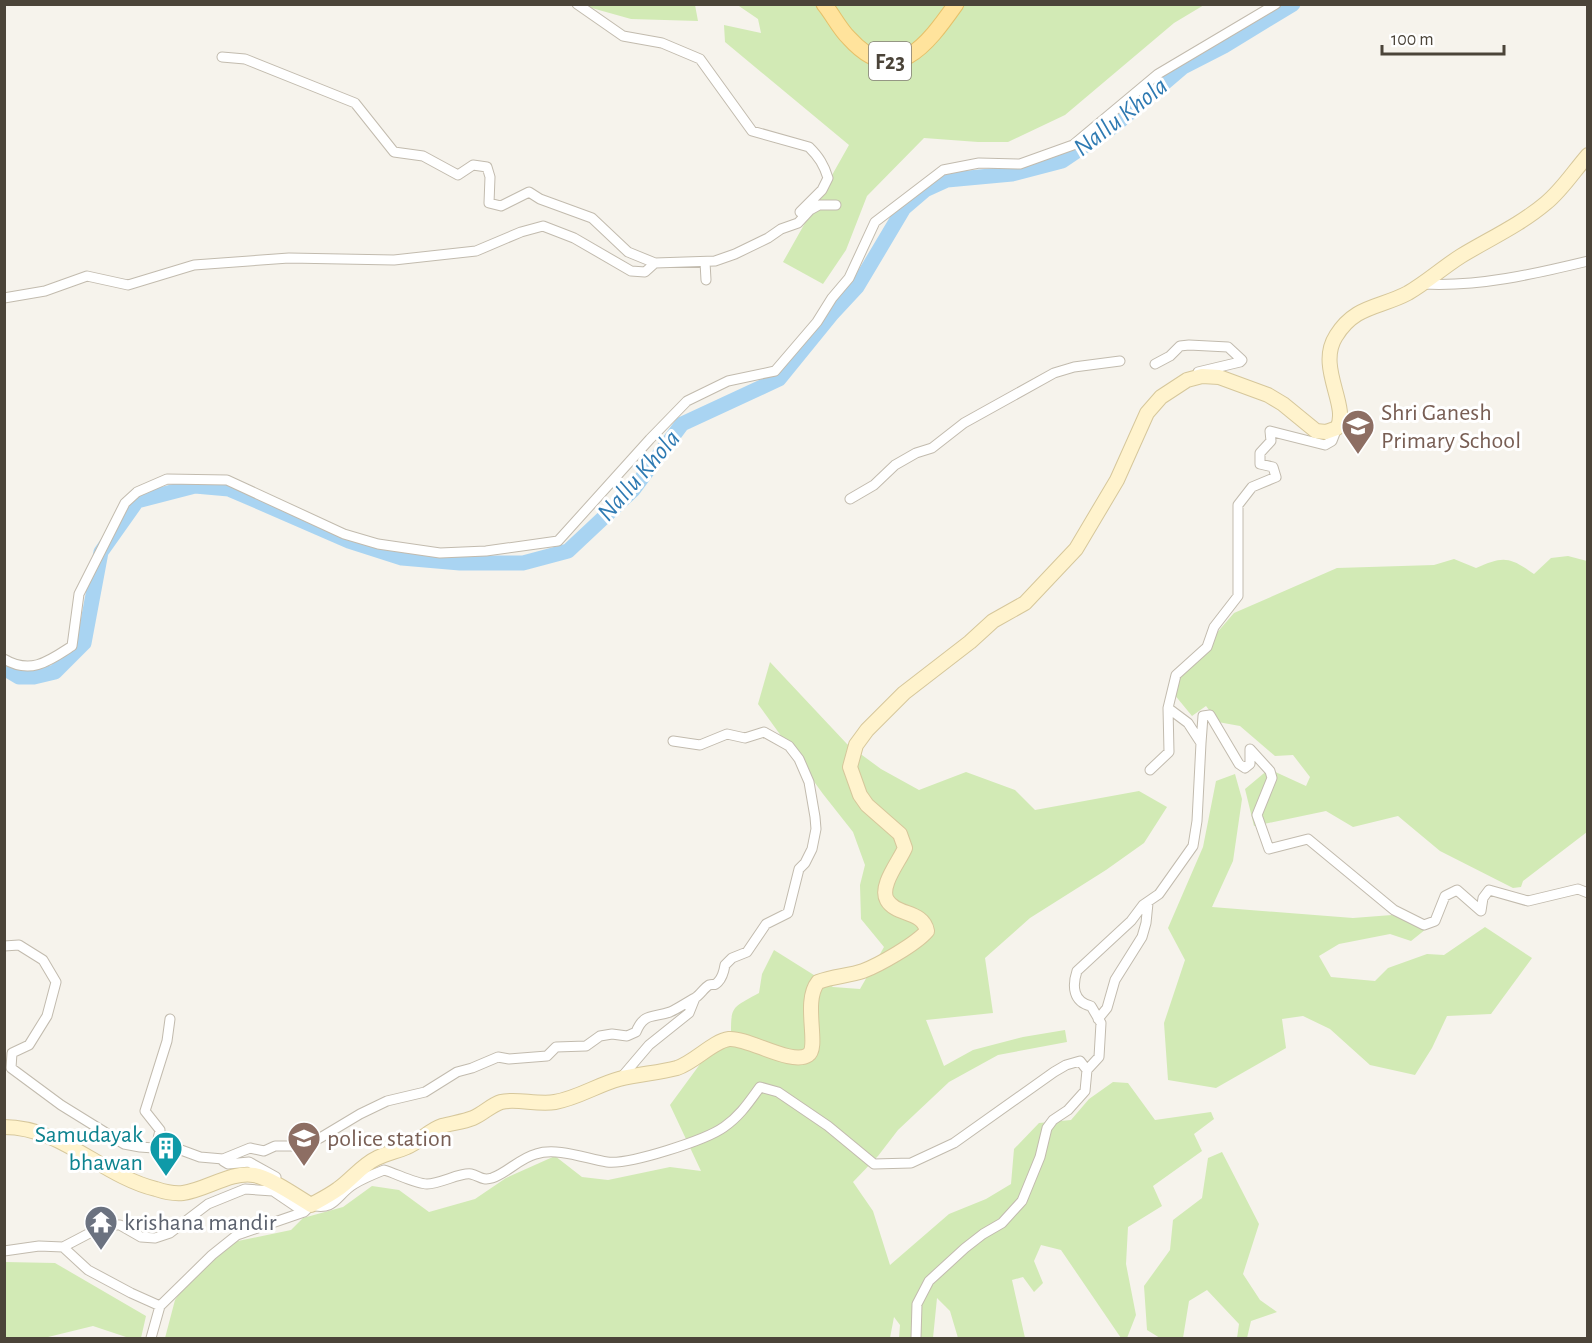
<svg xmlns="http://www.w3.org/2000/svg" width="1592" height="1343" viewBox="0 0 1592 1343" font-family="'Alegreya Sans',sans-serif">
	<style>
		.green { fill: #d2eab5 }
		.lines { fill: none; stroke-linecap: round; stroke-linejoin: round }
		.river { stroke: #a9d4f2; stroke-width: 15 }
		.minor-casing { stroke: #c2bbae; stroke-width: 11 }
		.secondary-casing { stroke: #d6c79b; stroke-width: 16 }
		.primary-casing { stroke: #e6c16a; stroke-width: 17 }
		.minor { stroke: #fff; stroke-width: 9 }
		.secondary { stroke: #fff3cd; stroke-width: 14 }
		.primary { stroke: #ffe39c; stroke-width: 15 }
		.labels { text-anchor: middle; stroke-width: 6; stroke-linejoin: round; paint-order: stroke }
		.shield { fill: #fff; stroke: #817c74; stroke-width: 1.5 }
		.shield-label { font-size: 22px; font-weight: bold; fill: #4b4439 }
		.education-label { font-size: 24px; fill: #785e54; stroke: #fff; text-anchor: start }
		.culture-label { font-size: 24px; fill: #0d838f; stroke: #fff; text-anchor: end }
		.worship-label { font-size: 24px; fill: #5b616d; stroke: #fff; text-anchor: start }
		.water-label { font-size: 26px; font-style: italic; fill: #2e7ab2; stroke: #fff }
	</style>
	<rect width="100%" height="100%" fill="#f6f3ec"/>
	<path class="green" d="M736,4L1204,5L1174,23L1065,115L1008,142H978L924,138L867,196L846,250L823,284L783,262L849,145L725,42L724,25L761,33L758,19Z
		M581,5H695L698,21L631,19Z
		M1568,556L1587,561V832L1523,881L1521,887L1513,888L1440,851L1398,816L1353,827L1326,811L1254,826L1245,789L1269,769L1306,786L1310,777L1293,755L1275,756L1240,726L1218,722L1206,706L1192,716L1169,688L1234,613L1337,568L1434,565L1454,559L1476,568C1503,556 1509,556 1534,574L1551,558Z
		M770,662L847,744L881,769L919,790L966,772L1015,790L1035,810L1139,791L1167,807L1144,843L1106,870L1030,918L985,958L993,1013L926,1020L944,1066L973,1050L1023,1037L1065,1030L1067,1042L998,1055L949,1082L898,1130L878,1156L853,1182L873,1211L890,1265L949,1214L986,1199L1011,1184L1014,1149L1039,1123L1071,1120L1089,1099L1113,1082L1128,1083L1155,1120L1211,1112L1214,1119L1194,1134L1202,1151L1153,1186L1162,1206L1128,1227L1126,1264L1136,1315L1127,1338H1121L1061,1250L1041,1245L1034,1261L1043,1283L1034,1292L1023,1277L1012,1280L1025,1338H958L950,1311L937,1298L933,1338H899L900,1325L894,1317L890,1338H165L175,1300L189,1279L233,1242L291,1230L303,1218L343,1207L372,1186L399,1190L429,1212L475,1199L506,1178L555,1156L582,1177L608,1180L670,1167L701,1171L670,1105L703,1060L731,1039C731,1006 730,1009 759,993L762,974L774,950L833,987L860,989L884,947L861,919L860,885L865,865L853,832L823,794L758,704Z
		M1235,774L1242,799L1233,861L1212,907L1353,918L1392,915L1426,929L1411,941L1390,934L1339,944L1319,956L1331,977L1375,981L1388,968L1427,954L1444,955L1485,927L1532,958L1491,1014L1447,1016L1432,1048L1415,1075L1370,1065L1330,1029L1303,1016L1282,1019L1286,1048L1216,1088L1168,1080L1164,1023L1185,960L1168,928L1203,847L1216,781Z
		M1222,1152L1259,1224L1243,1274L1260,1300L1277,1312L1251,1321L1247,1338H1237L1239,1324L1207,1290L1189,1301L1183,1338H1160L1147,1330L1144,1286L1170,1250L1173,1220L1202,1198L1208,1158Z
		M5,1262L55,1263L146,1316L141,1338H129L93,1326L44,1338H5Z"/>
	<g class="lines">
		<path class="river" d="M4,668L19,677H34L55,672L84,643L101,552L137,501L195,486L229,489L349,541L402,558L460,563H523L568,551L633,490L682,424L779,379L831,315L857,287L904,208L925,190L947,180L1012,174L1062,161L1114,126L1183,67L1224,46L1293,4"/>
		<defs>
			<path id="minor" d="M577,4L623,36L662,43L700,59L752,131L809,147C819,157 824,165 828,178L822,190L800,212
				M222,57L245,59L355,103L394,152L423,156L458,175L473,165L487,167L490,177L489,203L501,206L529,192L540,199L592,218L628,252L655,263
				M705,262L706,280
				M1423,284C1479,287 1534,274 1588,261
				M4,298L45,291L87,276L128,285L194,265L289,258L394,260L476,251L521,232L543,226L574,238L631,271L645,272L655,263L715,261L735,254L768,238L781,229L798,223L810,210L819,205H836
				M1155,364L1170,356L1180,346L1189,345L1228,347L1242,360L1240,362L1198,372
				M850,499L874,485L895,465L916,453L932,448L964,423L1054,373L1074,367L1120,361
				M4,659C31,675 49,661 72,646L79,594L125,503L137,492L167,479L227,480L344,534L378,544L440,553L486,551L558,541L650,439L687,401L728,381L775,371L817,322L832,298L849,278L875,222L943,170L979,163L1020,164L1073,145L1158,74L1276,4
				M1201,743L1203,716L1210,715L1239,764L1245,768L1250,764V749L1270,771L1272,778L1257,815L1269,849L1308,839L1394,910L1424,925L1435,921L1445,896L1457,890L1481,911L1483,898L1489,890L1528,901L1578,889L1588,893
				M1150,770L1169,752L1168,708L1176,675L1207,647L1214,627L1238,596V505L1252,487L1276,477L1273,467L1260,464V453L1271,441L1270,431L1325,445L1332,441L1337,428
				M4,946L19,945L43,960L56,982L47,1016L29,1045L12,1053L11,1068L61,1105L124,1144L140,1147L181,1150L200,1157L223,1159L250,1148L264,1151L275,1146H298L320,1138L360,1114L387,1101L425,1092L457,1072L472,1068L498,1057L509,1059L547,1056L556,1047L586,1046L600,1036L612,1034L627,1036L636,1032C644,1012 654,1018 670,1012C679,1008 687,1002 695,998C700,995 704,988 709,985C715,983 713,987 718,982C722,978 724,971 725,965L732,958L747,952L766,924L788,913L799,869L805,863L812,849L816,829L815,817L809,782L799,759L789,746L764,732L745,738L727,734L700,745L673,741
				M1098,1019L1107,1008L1115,980L1142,937L1146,923L1148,903
				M1087,1070L1099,1057L1101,1023L1091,1006C1073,1002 1072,986 1077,971L1131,921L1143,905L1159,894L1193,846L1197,821L1201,743L1188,723L1168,708
				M620,1079L649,1045L689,1013L695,998
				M156,1148L160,1130L145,1111L167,1041L170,1019
				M223,1159V1161L228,1164L249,1162L276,1177
				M63,1247L105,1225H120L141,1237L155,1238L170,1233L208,1204L245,1189L273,1191L304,1212L311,1205C335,1212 337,1194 354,1184C364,1178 374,1174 384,1170C395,1173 416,1184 427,1184C440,1184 461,1172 471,1174C480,1176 482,1181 492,1178C507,1173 520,1158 536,1154C557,1147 587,1159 607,1162C629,1165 706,1140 724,1127C740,1116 749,1102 760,1087L778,1092L828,1126L874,1164L911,1163L954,1143L1054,1072L1066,1065L1080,1061L1087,1070L1085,1091L1068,1110L1053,1120L1047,1128L1040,1157L1022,1201L1002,1223L983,1234L965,1248L929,1281L917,1304L916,1338
				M4,1251L39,1246L63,1247L88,1270L131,1293L160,1306L151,1338
				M160,1306L212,1255L237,1235L304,1212"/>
			<path id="secondary" d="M4,1127C62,1127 102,1176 156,1189C165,1192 174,1194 183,1193C206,1190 231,1171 254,1175C271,1178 296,1196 311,1205C320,1200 330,1195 338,1189C352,1179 362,1165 377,1158C387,1153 398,1151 407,1147C420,1142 429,1130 442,1126C452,1123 463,1122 473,1118C483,1114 491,1105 501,1102C515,1098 538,1105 555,1102C578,1098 597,1085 619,1079C638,1074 658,1073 677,1068C695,1062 713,1041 729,1039C747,1037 792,1066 808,1055C820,1047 802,1002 818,982C833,976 849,976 863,971C879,965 916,944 927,931C923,910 896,916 887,900C879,886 899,862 905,848L900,834L867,805L860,795L850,767L856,745L867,730L904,693L970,642L993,621L1025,603L1076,549L1117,480L1147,413L1161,397L1187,380L1202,376L1219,377L1268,395L1283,404L1316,431L1326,432L1337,428C1350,406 1316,367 1336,336C1355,305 1380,308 1408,293C1427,282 1442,268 1461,256C1489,239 1520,225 1546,203C1562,190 1574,171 1588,155"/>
			<path id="primary" d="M824,4C833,15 839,28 849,38C895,89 927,45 956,4"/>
		</defs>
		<use href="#minor" class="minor-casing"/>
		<use href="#secondary" class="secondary-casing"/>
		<use href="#primary" class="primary-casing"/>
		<use href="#minor" class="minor"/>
		<use href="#secondary" class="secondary"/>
		<use href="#primary" class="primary"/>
	</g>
	<defs>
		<symbol id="school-pin" viewBox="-11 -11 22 30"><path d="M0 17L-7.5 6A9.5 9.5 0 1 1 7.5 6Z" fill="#8d6e63" stroke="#fff"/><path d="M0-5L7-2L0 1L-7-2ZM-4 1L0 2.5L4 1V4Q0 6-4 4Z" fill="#fff"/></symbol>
		<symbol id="building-pin" viewBox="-11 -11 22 30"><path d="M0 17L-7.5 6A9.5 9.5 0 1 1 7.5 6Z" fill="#0f9aa8" stroke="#fff"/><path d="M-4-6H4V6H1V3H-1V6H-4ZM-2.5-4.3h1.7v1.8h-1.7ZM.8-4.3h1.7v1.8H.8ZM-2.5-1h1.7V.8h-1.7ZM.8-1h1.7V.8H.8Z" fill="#fff"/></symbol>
		<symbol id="temple-pin" viewBox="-11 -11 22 30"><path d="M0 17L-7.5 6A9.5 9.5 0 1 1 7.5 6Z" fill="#6b7280" stroke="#fff"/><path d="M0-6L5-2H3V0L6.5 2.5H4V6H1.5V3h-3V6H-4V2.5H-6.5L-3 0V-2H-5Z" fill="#fff"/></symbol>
	</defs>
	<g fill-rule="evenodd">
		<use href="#school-pin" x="1339" y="407" width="38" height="52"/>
		<use href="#school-pin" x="285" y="1119" width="38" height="52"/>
		<use href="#building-pin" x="147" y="1129" width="38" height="52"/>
		<use href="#temple-pin" x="82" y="1203" width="38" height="52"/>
	</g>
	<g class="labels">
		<rect class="shield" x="869" y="42" width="42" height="38" rx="4.5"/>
		<g class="shield-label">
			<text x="890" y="69">F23</text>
		</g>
		<g class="education-label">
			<text x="1381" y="420">Shri Ganesh<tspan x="1381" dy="28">Primary School</tspan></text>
			<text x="327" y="1146">police station</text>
		</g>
		<g class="culture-label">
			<text x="143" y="1142">Samudayak<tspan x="143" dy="28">bhawan</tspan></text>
		</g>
		<g class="worship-label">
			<text x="124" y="1230">krishana mandir</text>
		</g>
		<g class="water-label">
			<text transform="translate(1120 116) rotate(-38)" y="9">Nallu Khola</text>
			<text transform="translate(638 475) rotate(-49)" y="9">Nallu Khola</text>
		</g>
	</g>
	<rect width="1592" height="1343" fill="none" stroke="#4b4439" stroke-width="12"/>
	<path d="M1382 45v9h122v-9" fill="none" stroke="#4b4439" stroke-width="3"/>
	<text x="1391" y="45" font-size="18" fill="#4b4439" stroke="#ffffff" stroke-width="4.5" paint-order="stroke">100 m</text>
</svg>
